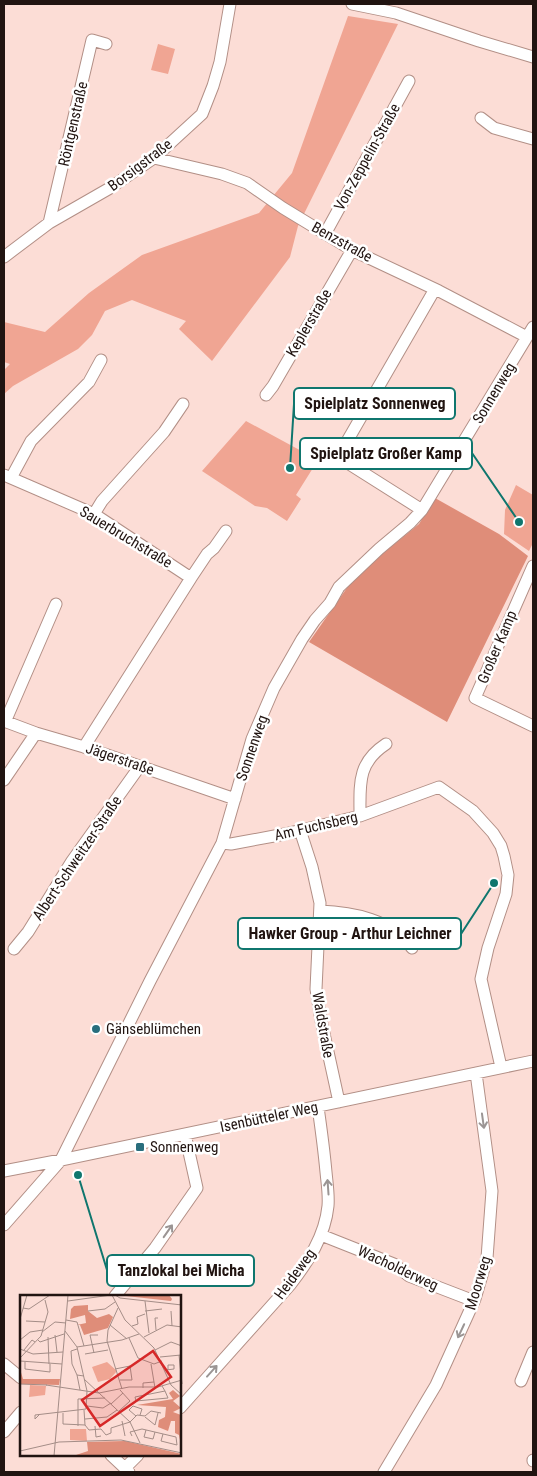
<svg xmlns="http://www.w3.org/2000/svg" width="537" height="1476" viewBox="0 0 537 1476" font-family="'Roboto Condensed',sans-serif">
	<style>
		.green { fill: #f0a593 }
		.forest { fill: #df8d79 }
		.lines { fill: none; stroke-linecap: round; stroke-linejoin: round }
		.minor-casing { stroke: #b28f86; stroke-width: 13 }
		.minor { stroke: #fff; stroke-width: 11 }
		.oneway { stroke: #9b9594 }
		.poi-dot { fill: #296e7d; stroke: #fff; stroke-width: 2 }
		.labels { text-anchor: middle; stroke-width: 5; stroke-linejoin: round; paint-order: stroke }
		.street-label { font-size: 15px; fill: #211411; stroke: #fff }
		.poi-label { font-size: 15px; fill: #211411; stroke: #fff; text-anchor: start }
		.inset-road { fill: none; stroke: #a48d87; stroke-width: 1 }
		.view { fill: #d62828; fill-opacity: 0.15; stroke: #d62828; stroke-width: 2.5 }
		.inset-edge { fill: none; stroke: #211411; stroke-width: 2.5 }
		.leader { fill: none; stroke: #0f766e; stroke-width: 2 }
		.callout-dot { fill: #0f766e; stroke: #fff; stroke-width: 2 }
		.callout { fill: #fff; stroke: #0f766e; stroke-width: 2 }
		.callout-label { font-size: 16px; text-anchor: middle; font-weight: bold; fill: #211411 }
	</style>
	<rect width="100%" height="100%" fill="#fcddd6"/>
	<path class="green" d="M348,16L398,24L298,226L290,257L212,361L179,329L186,321L132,300L105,311L92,335L78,349L13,386L4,394V370L10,364L4,362V322L45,332L89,293L142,255L259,213L292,173Z
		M158,44L175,49L168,74L151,70Z
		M246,421L318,460L296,495L301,499L287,521L267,508L255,506L202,471Z
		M516,485L533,495V543L529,551L504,534L505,510Z"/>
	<path class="forest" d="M435,498L499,534L528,556L447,722L309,642L356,575L419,524Z"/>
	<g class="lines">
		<defs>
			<path id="minor" d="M352,4L396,13L479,41L533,57
				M481,118L494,128L533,139
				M154,158L222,174L247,183L283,208L352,250L439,291L527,337
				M49,223L92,40L106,44
				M325,234L409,81
				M4,257L49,223L110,188L154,158L202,114L213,86L220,62L230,4
				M266,395L273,386L352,250
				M4,475L94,514L191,578L84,747
				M11,478L31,441L89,382L101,360
				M422,510L343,460L341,456L342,450L435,289
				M94,514L102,501L164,432L183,404
				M533,566L475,698L533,726
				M191,578L207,554L214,548L226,531
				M4,721L36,733L84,747L235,799
				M5,722L56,604
				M4,780L36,733
				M360,816C360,784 357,763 386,744
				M300,830L312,867L320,903L316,989L321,1020L339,1102
				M222,843L231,844L285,834L360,816L439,787L473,811L493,833L501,846L504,856L508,875L506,894L488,948L481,979L501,1067
				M320,911C352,912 393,920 412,948
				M14,949L28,932L72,861L140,766
				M4,1171L61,1160L533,1061
				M4,1225L61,1160L150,981L222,843L252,739L274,688L302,639L315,620L330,603L339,587L379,549L410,523L422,510L533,327
				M321,1235L394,1264L409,1276L474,1301
				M115,1296L155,1248L197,1188L185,1134
				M4,1364L21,1378
				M521,1381L533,1352
				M180,1408L290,1285C308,1262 325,1236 328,1206C329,1195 327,1183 326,1172C324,1150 321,1128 318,1107
				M4,1432L21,1412
				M111,1455L129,1472
				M533,1460V1461
				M125,1468L138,1455
				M384,1472L436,1385L475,1299L487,1258L492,1191L476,1073"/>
		</defs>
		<use href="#minor" class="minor-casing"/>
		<use href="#minor" class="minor"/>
	</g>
	<defs><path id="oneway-shaft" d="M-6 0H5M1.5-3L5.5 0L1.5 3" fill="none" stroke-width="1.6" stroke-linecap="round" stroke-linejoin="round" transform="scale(1.25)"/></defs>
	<g class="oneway">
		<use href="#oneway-shaft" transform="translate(483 1121) rotate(82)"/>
		<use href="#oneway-shaft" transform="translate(328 1187) rotate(-94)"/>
		<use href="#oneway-shaft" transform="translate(168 1231) rotate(-55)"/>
		<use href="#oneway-shaft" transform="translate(461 1331) rotate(115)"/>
		<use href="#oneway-shaft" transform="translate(212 1371) rotate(-48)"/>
	</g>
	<g class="poi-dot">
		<circle cx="96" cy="1029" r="5"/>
		<rect x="135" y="1142" width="10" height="10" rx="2.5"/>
	</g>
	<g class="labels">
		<g class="street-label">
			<text transform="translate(73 124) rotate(-77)" y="5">Röntgenstraße</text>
			<text transform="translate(367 157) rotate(-61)" y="5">Von-Zeppelin-Straße</text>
			<text transform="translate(140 165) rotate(-37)" y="5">Borsigstraße</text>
			<text transform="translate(342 242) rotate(29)" y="5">Benzstraße</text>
			<text transform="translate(309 323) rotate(-60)" y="5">Keplerstraße</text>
			<text transform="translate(494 393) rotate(-59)" y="5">Sonnenweg</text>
			<text transform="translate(126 537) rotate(31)" y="5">Sauerbruchstraße</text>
			<text transform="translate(497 647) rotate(-67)" y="5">Großer Kamp</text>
			<text transform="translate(252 748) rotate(-71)" y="5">Sonnenweg</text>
			<text transform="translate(120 759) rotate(19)" y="5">Jägerstraße</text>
			<text transform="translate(316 826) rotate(-13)" y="5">Am Fuchsberg</text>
			<text transform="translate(77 858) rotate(-56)" y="5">Albert-Schweitzer-Straße</text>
			<text transform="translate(323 1025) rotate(80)" y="5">Waldstraße</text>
			<text transform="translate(269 1117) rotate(-12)" y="5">Isenbütteler Weg</text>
			<text transform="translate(398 1268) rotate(25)" y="5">Wacholderweg</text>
			<text transform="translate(295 1274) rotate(-54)" y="5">Heideweg</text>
			<text transform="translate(478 1283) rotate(-73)" y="5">Moorweg</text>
		</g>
		<g class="poi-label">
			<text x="106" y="1034">Gänseblümchen</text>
			<text x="150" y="1152">Sonnenweg</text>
		</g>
	</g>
	<g transform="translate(20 1295)">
		<rect width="161" height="161" fill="#fcddd6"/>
		<path d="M87,67L97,76L90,84L78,87L72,72ZM10,90L26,91L25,100L9,102ZM50,134H66L67,146L50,145Z" fill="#f0a593"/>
		<path d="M97,0H149L152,4L151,6ZM68,10V16L77,23L89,19L93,22L88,33L64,40L60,30H57L66,28L65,20L50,24L51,14L54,11ZM0,74L3,84H40L39,90L0,89ZM153,95L160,101L153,106L161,113L153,117L161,120V150L159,140L155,138V126H151L148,136L138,132L139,125L145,122L146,112L117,110L153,104L149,98ZM105,146L162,159L161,161H53L68,156L67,147Z" fill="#df8d79"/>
		<path class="inset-road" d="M92,0L105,25L134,53L151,90L162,100M95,0L100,3L162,10M48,6L91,0M125,6L129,38M3,13L9,14L30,0M98,13L88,35L87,46L102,94M68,16L85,14L95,7M125,16L142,14M151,16L152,31M0,24L7,0M46,25L57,27L64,51M6,26L25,27M90,30L107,44M112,31L118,29L117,22L125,19M136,35L135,23H138M22,37L35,27L46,28M35,40L37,57M28,42L29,69M124,42L147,30L162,32M109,43L118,63L134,69L142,66M0,45L10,37L23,35M18,45L20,47L44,39M57,52L102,45L119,39M0,54L13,59L43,57M57,54L51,56L52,69L57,80L64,81M4,55L12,45L15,47M135,55L151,47L162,51M74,58L70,40H78M65,59L88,55M159,60L162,89M140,62L161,60M0,63L21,41L28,17L25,5M0,66L42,69M5,67V74L30,77V69M131,69L135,93M95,74L110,71L112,85H100M146,75L154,74V70H148V75M57,80L60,95M64,84L110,127L120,148M0,89L27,90M26,90L79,98L109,92H138L162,85M142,91L145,96L115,102L116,106L148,103L145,96M123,93V88L134,87M91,109L103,98M67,111L83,113L91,108M64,115L65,130M99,116L110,106L100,95M43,118V129L65,130M20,119L15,124V120L66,114L67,96L57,52L45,36M116,121L109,115L113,111L122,114L120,120M125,122L135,130L138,118M65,124L87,122L97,115M102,126L105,141M110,127L117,120L125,121L131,116L141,118M65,130L69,135L81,134L86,140L91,138V133M58,131V104L85,103M75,131L76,142L81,141M91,133L110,127M126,135L124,142L133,144L135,137M112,141L110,137L122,134L156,142L157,150L141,146L143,139M0,156L39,147L101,145L162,158M34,161L48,0"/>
		<path class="view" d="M133,56L151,82L80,131L62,105Z"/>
		<rect width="161" height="161" class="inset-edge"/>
	</g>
	<path class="leader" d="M290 468L294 404M519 522L472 453M494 883L461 934M78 1175L107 1270"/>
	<g class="callout-dot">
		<circle cx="290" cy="468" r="5"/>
		<circle cx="519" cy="522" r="5"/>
		<circle cx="494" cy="883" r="5"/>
		<circle cx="78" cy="1175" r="5"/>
	</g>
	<g class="callout">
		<rect x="294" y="388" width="161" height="31" rx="5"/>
		<rect x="300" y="438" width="172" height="31" rx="5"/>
		<rect x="238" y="918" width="223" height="31" rx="5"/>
		<rect x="107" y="1255" width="147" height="31" rx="5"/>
	</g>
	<g class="callout-label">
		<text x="375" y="409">Spielplatz Sonnenweg</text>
		<text x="386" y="459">Spielplatz Großer Kamp</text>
		<text x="350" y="939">Hawker Group - Arthur Leichner</text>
		<text x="181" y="1276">Tanzlokal bei Micha</text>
	</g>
	<rect width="537" height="1476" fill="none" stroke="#211411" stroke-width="10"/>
</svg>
